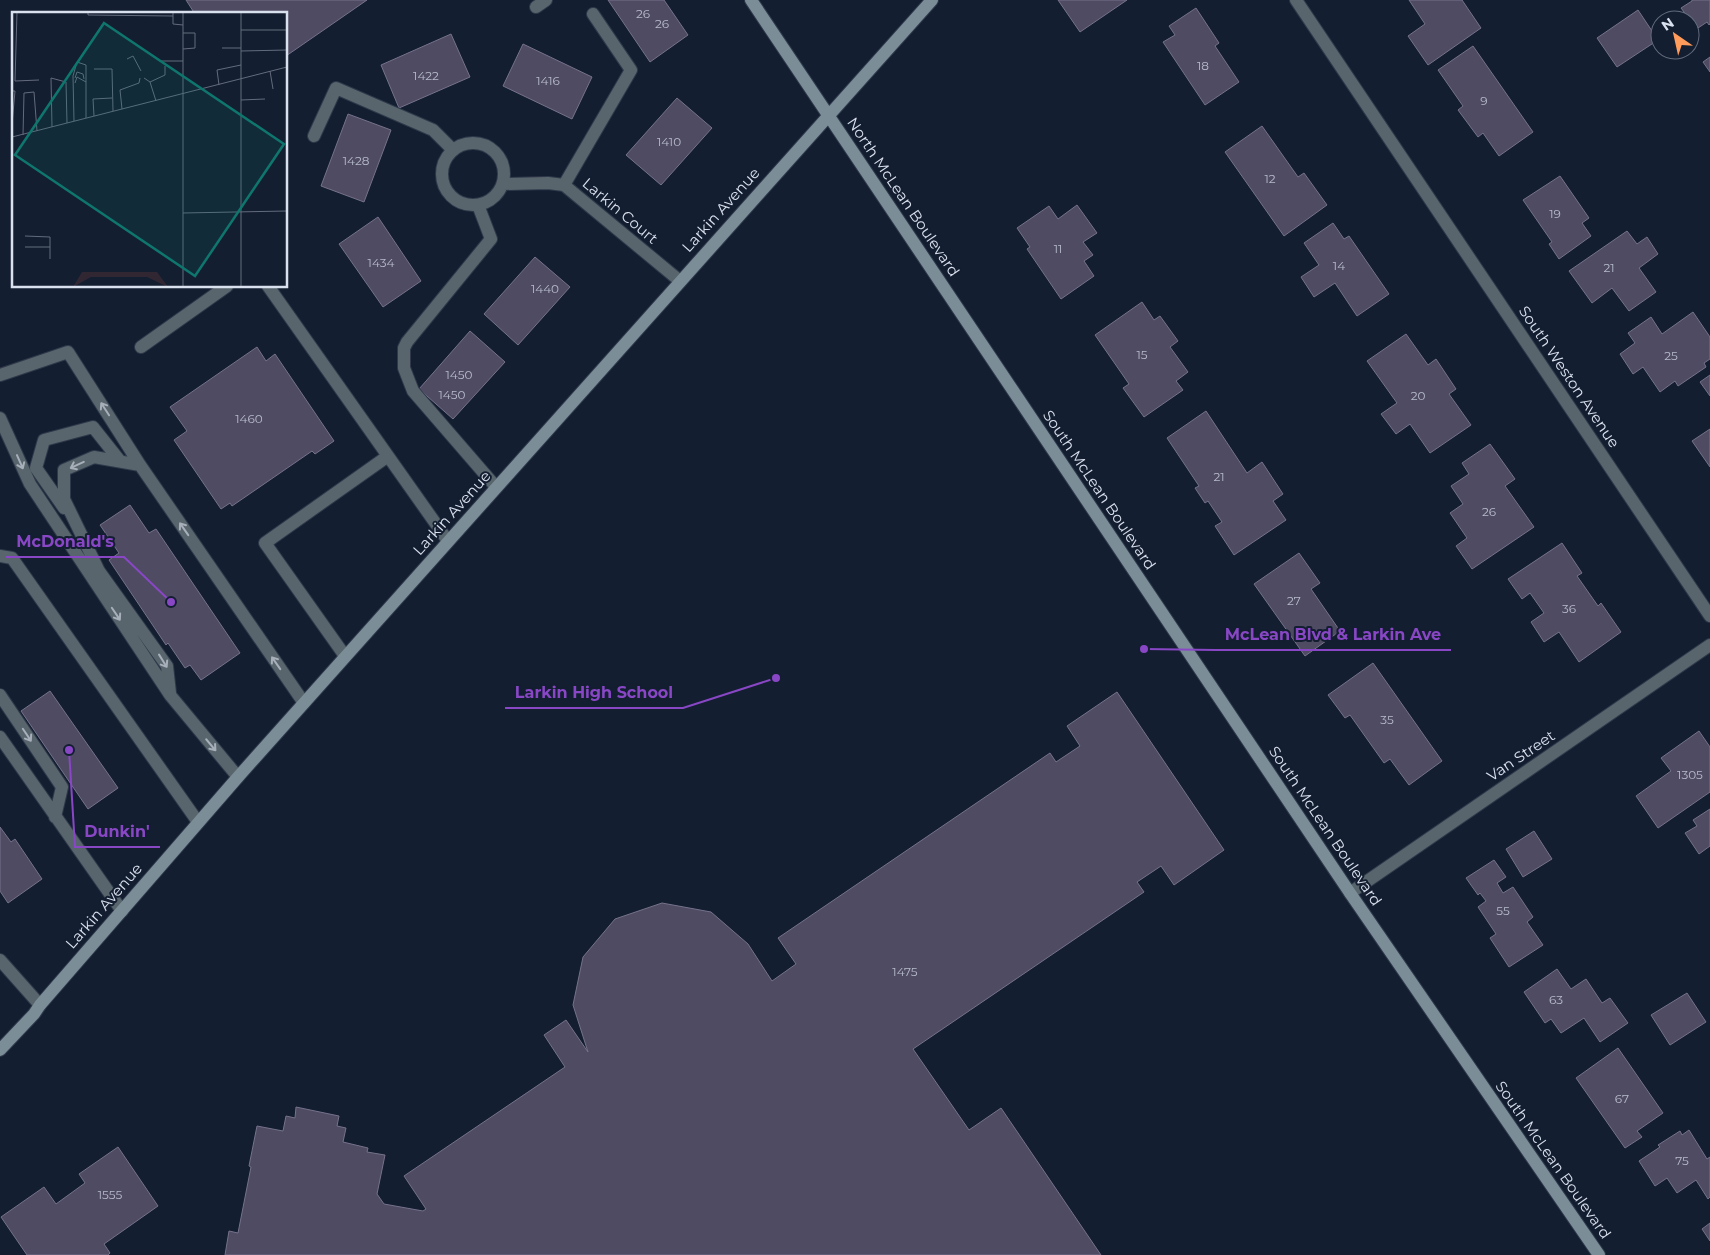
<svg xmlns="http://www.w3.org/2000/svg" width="1710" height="1255" viewBox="0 0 1710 1255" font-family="Montserrat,sans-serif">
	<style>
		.building { fill: #4f4b63; stroke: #76728c }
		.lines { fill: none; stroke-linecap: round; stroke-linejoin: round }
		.lane-casing { stroke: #2f394b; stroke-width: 14 }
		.street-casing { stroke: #2f394b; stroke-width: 14 }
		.secondary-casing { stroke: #2f394b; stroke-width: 14 }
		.lane { stroke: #59656c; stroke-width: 12 }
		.street { stroke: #59656c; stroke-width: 12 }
		.secondary { stroke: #7b8e98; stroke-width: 12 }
		.oneway { stroke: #a6afba }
		.labels { text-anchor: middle; stroke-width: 4; stroke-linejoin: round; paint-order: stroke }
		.number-label { font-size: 12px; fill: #b7bccb }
		.street-label { font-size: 15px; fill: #dae1ee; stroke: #131e31 }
		.inset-road { fill: none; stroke: #636c7d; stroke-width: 1 }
		.view { fill: #0f766e; fill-opacity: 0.15; stroke: #0f766e; stroke-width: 2.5 }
		.inset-edge { fill: none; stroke: #dae1ee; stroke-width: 2.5 }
		.leader { fill: none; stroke: #8947c6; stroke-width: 2 }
		.callout-dot { fill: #8947c6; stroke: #131e31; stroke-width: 2 }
		.callout-label { font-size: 16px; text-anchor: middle; font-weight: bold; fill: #8947c6; stroke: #131e31; stroke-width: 4; stroke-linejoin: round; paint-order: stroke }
	</style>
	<rect width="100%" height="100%" fill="#131e31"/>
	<path class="building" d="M186,0H367L286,56V14H195Z
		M608,0H664L688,35L650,62Z
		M1058,0H1127L1080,32Z
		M1409,0H1462L1481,28L1428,65L1408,36L1425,24Z
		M1692,0H1710V24L1709,25L1707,22L1695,30L1690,20L1681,8L1692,1Z
		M1196,8L1219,43L1215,46L1239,82L1205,105L1163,42L1175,35L1169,26Z
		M1638,10L1658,40L1617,67L1597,38Z
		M451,34L470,77L399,108L381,65Z
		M523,44L592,77L572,119L503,86Z
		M1473,46L1533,132L1499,156L1483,133L1478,137L1458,110L1463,106L1438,70Z
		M1710,57V72L1703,62Z
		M677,98L712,128L661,185L626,155Z
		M348,114L391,130L364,202L321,186Z
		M1262,126L1298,177L1304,173L1327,205L1284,236L1225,152Z
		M1560,176L1589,218L1582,223L1591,236L1559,259L1549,244L1552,242L1523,200Z
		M1077,205L1097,233L1083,242L1093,255L1084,261L1094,276L1061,299L1027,249L1030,247L1017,228L1049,206L1058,219Z
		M378,217L421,281L383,307L339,244Z
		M1333,223L1344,239L1349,236L1389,294L1357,316L1335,283L1314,297L1301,277L1319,265L1304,243Z
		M1627,231L1637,244L1647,237L1658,254L1639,268L1656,292L1629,311L1612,288L1592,303L1569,271Z
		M535,257L570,287L518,345L484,314Z
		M1142,302L1154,320L1160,316L1178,341L1170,347L1188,372L1176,381L1183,390L1144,417L1123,388L1129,384L1095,335Z
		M1693,312L1710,337V359L1704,363L1706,367L1678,386L1675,381L1660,392L1643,367L1633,374L1620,354L1635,343L1628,333L1651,317L1662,334Z
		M470,331L505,362L453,419L419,389Z
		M1406,334L1428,365L1436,359L1456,389L1449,394L1471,425L1430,453L1410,424L1396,434L1381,414L1397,403L1367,361Z
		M257,347L266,361L275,354L334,441L315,454L312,451L232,506L230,503L221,509L174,440L187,431L170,407Z
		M1710,375V396L1700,382Z
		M1206,411L1247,473L1262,462L1283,494L1273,501L1286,520L1234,555L1215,526L1222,522L1208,501L1205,503L1195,488L1199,486L1167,438Z
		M1710,429V467L1692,441Z
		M1490,444L1515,479L1505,486L1534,527L1472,569L1456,546L1467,538L1450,513L1463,504L1451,486L1469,474L1462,463Z
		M130,505L149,533L156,529L240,653L201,680L190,665L185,668L168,643L166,645L109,560L119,553L100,525Z
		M1562,543L1582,573L1577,576L1598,606L1601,603L1621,632L1579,662L1559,632L1544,642L1531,622L1544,613L1530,593L1522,599L1508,579Z
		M1299,553L1320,583L1311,589L1340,631L1305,656L1254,584Z
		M1373,663L1442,761L1409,785L1390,759L1384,763L1350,715L1345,718L1328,695Z
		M50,691L118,788L88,809L21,711Z
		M1117,692L1224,850L1174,885L1161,866L1137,882L1144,892L913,1049L969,1130L1001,1108L1101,1255H225L229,1231L238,1233L251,1167L249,1166L257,1126L283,1131L286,1116L295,1118L296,1107L339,1116L337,1126L346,1128L343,1142L368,1148L367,1152L385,1155L377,1194L384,1204L423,1211L426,1209L404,1176L565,1067L544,1035L566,1020L588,1052L573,1005L583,957L615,919L662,903L711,912L748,944L772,981L796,964L778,938L1050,753L1056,762L1080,746L1067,726Z
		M1699,731L1710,747V792L1658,828L1636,796L1671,771L1661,758Z
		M1710,809V846L1699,854L1685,833L1697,826L1693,820Z
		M0,827L11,842L15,839L42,879L8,903L0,891Z
		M1534,831L1552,859L1523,877L1506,849Z
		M1494,860L1506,877L1497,883L1503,893L1513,887L1533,917L1527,922L1543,945L1509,967L1490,938L1496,934L1478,907L1486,901L1480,893L1478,895L1466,878Z
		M1557,969L1571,989L1586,979L1602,1003L1610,998L1628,1023L1600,1042L1584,1018L1561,1033L1551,1019L1545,1023L1524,992Z
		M1687,993L1706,1022L1670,1045L1651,1015Z
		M1618,1048L1663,1113L1637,1131L1642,1137L1625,1148L1576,1078Z
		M1689,1130L1707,1159L1710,1157V1197L1708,1199L1696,1180L1677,1193L1667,1178L1655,1186L1639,1161L1660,1147L1658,1145L1680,1131L1682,1135Z
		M118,1147L158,1206L104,1244L110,1253L108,1255H27L1,1217L44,1187L56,1204L85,1183L79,1174Z
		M1710,1223V1241L1702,1229Z"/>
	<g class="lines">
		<defs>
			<path id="lane" d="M536,7L546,0
				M314,136L336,88L433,130L453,150
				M564,185L631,70L593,14
				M478,205L491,239L407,342L404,348V368L413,391L496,487
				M268,286L448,541
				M141,347L227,286
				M0,375L68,352L140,465L304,703
				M0,418L30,484L170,695L238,777
				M140,465L94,457L64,470V499L99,571L167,666L170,693
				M64,508L36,468L44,440L93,427L120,461
				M0,556L12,558L198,822
				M345,656L265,543L388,456
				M0,695L62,787L55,817
				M0,737L122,911
				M0,960L40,1005"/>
			<path id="street" d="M1296,0L1710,616
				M442 174a31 31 0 1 1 62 0a31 31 0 1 1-62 0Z
				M503,184L548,183L564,185L680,281
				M1350,893L1710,645"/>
			<path id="secondary" d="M751,0L1350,893L1599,1255
				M0,1050L34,1014L40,1005L238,777L932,0"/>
		</defs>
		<use href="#lane" class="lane-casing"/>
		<use href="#street" class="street-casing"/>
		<use href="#secondary" class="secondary-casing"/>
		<use href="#lane" class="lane"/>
		<use href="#street" class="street"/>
		<use href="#secondary" class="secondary"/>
	</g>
	<defs><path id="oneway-shaft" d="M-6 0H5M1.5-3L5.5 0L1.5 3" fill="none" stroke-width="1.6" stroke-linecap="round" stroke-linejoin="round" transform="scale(1.25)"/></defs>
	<g class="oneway">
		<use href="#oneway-shaft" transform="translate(105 409) rotate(-123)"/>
		<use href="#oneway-shaft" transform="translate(20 462) rotate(66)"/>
		<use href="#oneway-shaft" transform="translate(77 465) rotate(155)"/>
		<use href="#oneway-shaft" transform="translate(184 529) rotate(-125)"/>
		<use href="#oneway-shaft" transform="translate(116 614) rotate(56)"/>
		<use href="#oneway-shaft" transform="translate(163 661) rotate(58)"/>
		<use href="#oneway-shaft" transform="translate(276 663) rotate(-125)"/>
		<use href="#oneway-shaft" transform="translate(27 735) rotate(56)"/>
		<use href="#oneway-shaft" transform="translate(211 745) rotate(50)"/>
	</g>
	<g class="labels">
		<g class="number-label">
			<text x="643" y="18">26</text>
			<text x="662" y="28">26</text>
			<text x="1203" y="70">18</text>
			<text x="426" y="80">1422</text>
			<text x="548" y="85">1416</text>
			<text x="1484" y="105">9</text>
			<text x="669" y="146">1410</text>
			<text x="356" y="165">1428</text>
			<text x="1270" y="183">12</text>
			<text x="1555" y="218">19</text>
			<text x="1058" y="253">11</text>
			<text x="381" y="267">1434</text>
			<text x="1339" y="270">14</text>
			<text x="1609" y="272">21</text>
			<text x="545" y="293">1440</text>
			<text x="1142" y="359">15</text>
			<text x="1671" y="360">25</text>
			<text x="459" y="379">1450</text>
			<text x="452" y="399">1450</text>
			<text x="1418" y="400">20</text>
			<text x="249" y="423">1460</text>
			<text x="1219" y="481">21</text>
			<text x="1489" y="516">26</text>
			<text x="1294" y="605">27</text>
			<text x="1569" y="613">36</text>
			<text x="1387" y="724">35</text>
			<text x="1690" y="779">1305</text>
			<text x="1503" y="915">55</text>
			<text x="905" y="976">1475</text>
			<text x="1556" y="1004">63</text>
			<text x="1622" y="1103">67</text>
			<text x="1682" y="1165">75</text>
			<text x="110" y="1199">1555</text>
		</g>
		<g class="street-label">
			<text transform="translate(903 197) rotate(56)" y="5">North McLean Boulevard</text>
			<text transform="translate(721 210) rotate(-48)" y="5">Larkin Avenue</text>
			<text transform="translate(620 211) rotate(40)" y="5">Larkin Court</text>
			<text transform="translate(1569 377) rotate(56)" y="5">South Weston Avenue</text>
			<text transform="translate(1099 490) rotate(56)" y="5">South McLean Boulevard</text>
			<text transform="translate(452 513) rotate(-48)" y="5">Larkin Avenue</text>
			<text transform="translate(1521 756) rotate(-34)" y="5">Van Street</text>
			<text transform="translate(1325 826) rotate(56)" y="5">South McLean Boulevard</text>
			<text transform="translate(104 906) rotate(-49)" y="5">Larkin Avenue</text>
			<text transform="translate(1553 1160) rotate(55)" y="5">South McLean Boulevard</text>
		</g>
	</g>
	<g transform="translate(12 12)">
		<rect width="275" height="275" fill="#131e31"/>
		<path d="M70,260H145L156,275L135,265H79L61,275Z" fill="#312733"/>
		<path class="inset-road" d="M5,0L3,69L27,68M76,0V3L161,4M161,0V12L171,13M171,0V275M229,0V275M229,18H275M171,21H183V36L171,37M210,36H229M229,39L275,38M115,47L121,44L129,59M148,49H171M82,57H100L101,99M258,59L261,77M63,66L65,60L71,62L72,67M132,66L138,70L144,89M138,70L153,63V54M63,71L65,65L74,70M207,73L205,58L229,53M0,79H3L0,112M229,88L253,87M110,97L108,78L127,71L128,66M82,104L81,87L100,86M62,109L61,64L65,50L74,53V106M40,115L39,66L54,70L55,111M11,123L12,81L22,80L25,119M0,125L275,55M171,201L275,199M13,224L38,225V247M13,235H38"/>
		<path class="view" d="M92,11L272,132L183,264L3,143Z"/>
		<rect width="275" height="275" class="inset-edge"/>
	</g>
	<path class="leader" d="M171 602L124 557H6M1144 649L1215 650H1451M776 678L683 708H505M69 750L75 847H160"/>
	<g class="callout-dot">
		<circle cx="171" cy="602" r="5"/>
		<circle cx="1144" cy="649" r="5"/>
		<circle cx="776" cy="678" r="5"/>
		<circle cx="69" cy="750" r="5"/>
	</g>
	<g class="callout-label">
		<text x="65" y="547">McDonald's</text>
		<text x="1333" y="640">McLean Blvd &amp; Larkin Ave</text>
		<text x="594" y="698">Larkin High School</text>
		<text x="117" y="837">Dunkin'</text>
	</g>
	<g transform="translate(1675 35) rotate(326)"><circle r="24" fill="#131e31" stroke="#636c7d"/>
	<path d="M0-4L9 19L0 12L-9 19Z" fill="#ff9b5b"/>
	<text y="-8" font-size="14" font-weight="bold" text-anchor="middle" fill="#dae1ee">N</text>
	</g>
</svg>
